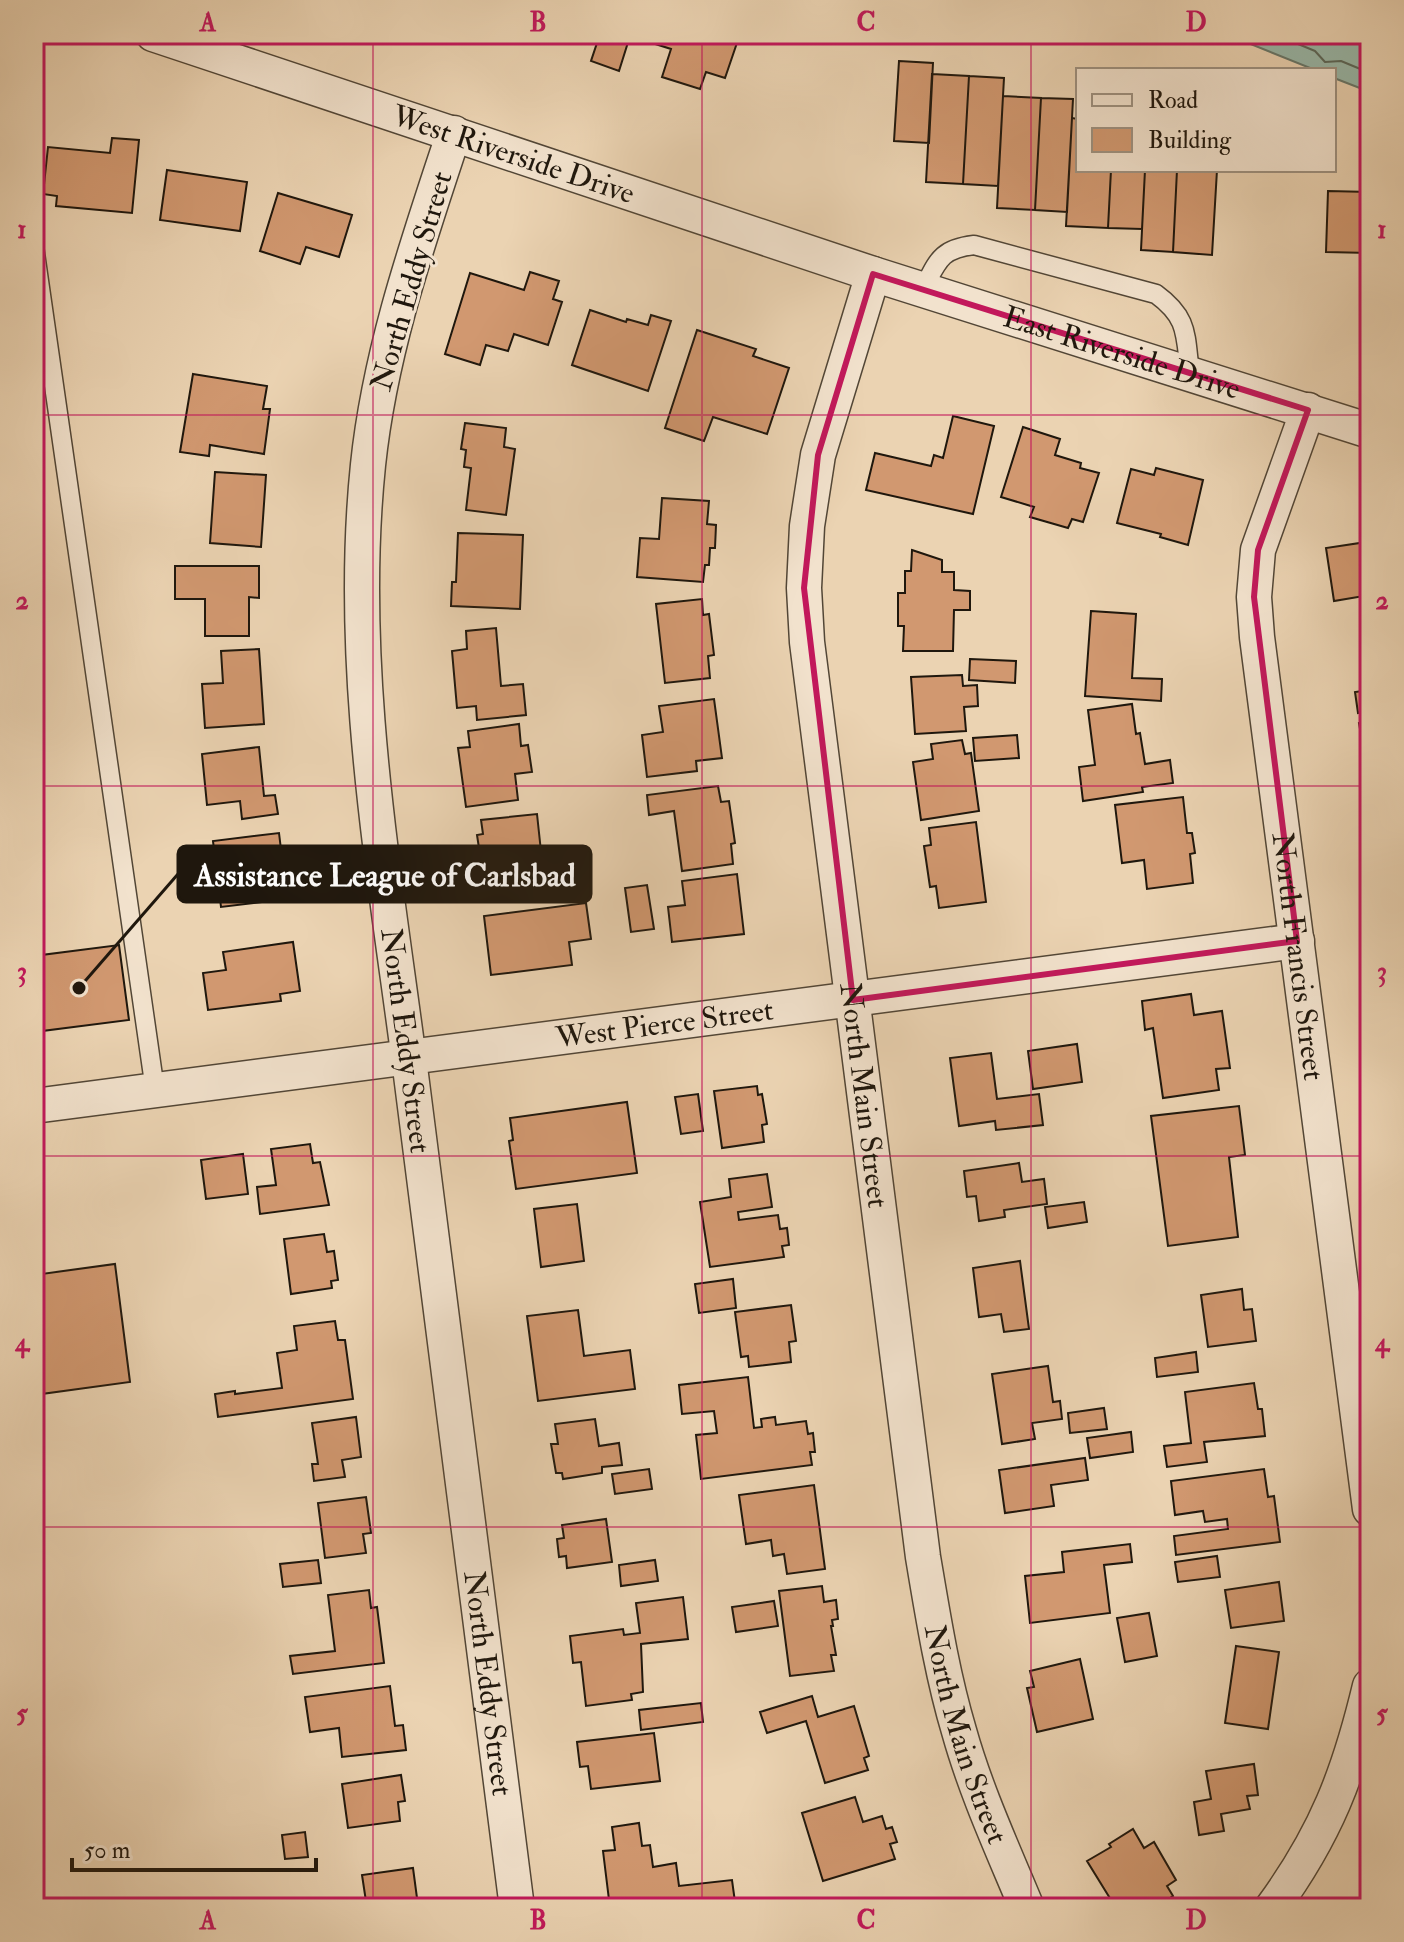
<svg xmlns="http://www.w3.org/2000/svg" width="1404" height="1942" viewBox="0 0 1404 1942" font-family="'IM FELL Double Pica',serif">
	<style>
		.water { fill: #99b8a9; stroke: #68786b; stroke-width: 2 }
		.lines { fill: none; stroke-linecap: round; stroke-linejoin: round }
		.shore { stroke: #5c685b; stroke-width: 2 }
		.building { fill: #d19870; stroke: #1f170d; stroke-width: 2 }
		.service-casing { stroke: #524636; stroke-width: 21 }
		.minor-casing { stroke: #524636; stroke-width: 37 }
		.service { stroke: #f2e2cd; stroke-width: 18 }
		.minor { stroke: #f2e2cd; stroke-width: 34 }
		.marked { fill: none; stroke: #c2185b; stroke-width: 6; stroke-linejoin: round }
		.grid { fill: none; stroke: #c2185b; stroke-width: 2; stroke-opacity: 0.55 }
		.labels { text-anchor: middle; stroke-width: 6; stroke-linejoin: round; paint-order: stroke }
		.street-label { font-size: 30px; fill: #1f170d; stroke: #f2e2cd }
		.leader { fill: none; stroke: #1f170d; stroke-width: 3 }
		.callout-dot { fill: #1f170d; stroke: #f2e2cd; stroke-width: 3 }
		.callout { fill: #1f170d; stroke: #1f170d; stroke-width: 3 }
		.callout-label { font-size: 32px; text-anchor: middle; font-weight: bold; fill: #fff }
		.neatline { fill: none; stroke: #c2185b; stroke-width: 3 }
		.grid-label { font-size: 26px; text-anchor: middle; font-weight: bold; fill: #c2185b }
	</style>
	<rect width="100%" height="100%" fill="#ebd3b2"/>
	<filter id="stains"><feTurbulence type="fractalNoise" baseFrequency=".0025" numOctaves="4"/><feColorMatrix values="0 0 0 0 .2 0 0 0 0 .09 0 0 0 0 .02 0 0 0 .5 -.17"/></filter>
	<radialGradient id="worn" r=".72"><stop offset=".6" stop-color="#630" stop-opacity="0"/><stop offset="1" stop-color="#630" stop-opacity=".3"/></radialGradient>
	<path class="water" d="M1226,34H1370V92L1334,78V70H1315Z"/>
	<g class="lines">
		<path class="shore" d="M1274,34L1315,51L1325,62L1341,61L1370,73"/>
	</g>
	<path class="building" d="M600,34H740L725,78L706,72L700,89L662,77L671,49L630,36L619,71L591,61Z
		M899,61L933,63L929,143L894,141Z
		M932,74L969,76L963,184L926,182Z
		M969,76L1004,78L998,186L963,184Z
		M1003,96L1041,98L1035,210L997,208Z
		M1041,98L1073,99L1067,212L1035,210Z
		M1072,118L1078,119V170H1111L1108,228L1066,226Z
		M112,138L139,140L132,213L56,206L57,196L43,194L48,147L110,153Z
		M167,170L247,182L240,231L160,220Z
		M1111,170H1145L1142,229L1108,228Z
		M1145,170H1177L1173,252L1141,250Z
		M1177,170H1217L1212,255L1173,252Z
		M1328,191L1370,192V253L1326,252Z
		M278,193L352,215L339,257L306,247L300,264L260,251Z
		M530,272L559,281L553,299L562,302L548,345L514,334L508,351L486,345L480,365L445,354L470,273L524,290Z
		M590,310L626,322L627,319L648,325L651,315L671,321L648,391L572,365Z
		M697,330L756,349L753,356L789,368L767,434L713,417L704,441L665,428Z
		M193,374L267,386L263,409H270L264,454L210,445L209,456L180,452Z
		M953,416L994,426L973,514L866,490L875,453L931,466L934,455L943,458Z
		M465,423L506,428L504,447L515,449L506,515L466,510L471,468L464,467L466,450L461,449Z
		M1023,427L1060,439L1055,455L1081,463L1080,468L1099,473L1083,522L1072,519L1068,528L1030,517L1034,507L1001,497Z
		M1156,468L1203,480L1188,545L1160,537L1161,534L1117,523L1131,469L1154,475Z
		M215,472L266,475L261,547L210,543Z
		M662,498L709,501L707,524L716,525L715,548H710L709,565H705L703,582L637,577L640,538L659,539Z
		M458,533L523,535L520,609L451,606L452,582H456Z
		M1360,543L1362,553L1370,552V595L1334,601L1326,548Z
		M912,550L942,560V572H954V590L970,591V610H954L953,651H903L904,626H898V593H905V571H911Z
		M175,566H259V598L249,597V636H205V599H175Z
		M702,599L703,615L709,614L714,655L708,656L710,678L665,683L656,604Z
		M1091,611L1136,614L1132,678L1162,679L1161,701L1085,696Z
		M496,628L501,686L523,684L526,715L477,720L476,706L457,708L452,651L467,649L466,631Z
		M259,649L264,724L205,728L202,684L223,683L221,651Z
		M970,659L1016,661L1015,683L969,680Z
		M962,675L963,686L977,685L978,706L964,707L966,731L915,734L911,677Z
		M1370,690V711L1358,713L1355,692Z
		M714,699L722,758L696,761L697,771L647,777L642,735L663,732L659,706Z
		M1132,704L1136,734L1140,733L1145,764L1170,760L1173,783L1142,787L1143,792L1083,801L1079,767L1095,765L1088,710Z
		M1370,721V740L1362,741L1359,723Z
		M519,724L521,746L528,745L532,772L515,774L518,800L466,807L458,748L470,747L468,731Z
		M1017,735L1019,758L975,761L973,738Z
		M962,740L965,754L971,753L979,811L921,820L913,762L933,759L931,744Z
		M259,747L264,796L275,795L278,814L242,819L240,801L207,805L202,754Z
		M718,786L721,802L729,801L735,843L731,844L733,864L682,871L674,811L649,815L647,795Z
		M1183,797L1187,833H1192L1195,853L1190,854L1193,883L1147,889L1144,860L1122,863L1115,805Z
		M537,814L542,861L521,864L524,890L479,895L474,849L479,848L477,835L483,834L481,820Z
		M976,822L986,902L939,908L936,886L930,887L924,846L931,845L929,828Z
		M279,833L287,899L221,907L213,841Z
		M737,874L744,934L672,942L668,907L685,905L682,881Z
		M647,885L654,929L631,932L625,888Z
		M586,903L591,939L569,942L572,965L491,975L484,916Z
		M293,942L300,991L280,994L281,1001L208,1010L203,973L226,970L223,952Z
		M119,945L129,1020L34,1032V956Z
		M1191,994L1194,1015L1222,1011L1230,1068L1216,1069L1219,1090L1163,1098L1153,1028L1145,1030L1142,1001Z
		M1077,1044L1082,1082L1033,1089L1028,1051Z
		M991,1053L997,1099L1039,1094L1043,1125L996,1130L995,1121L959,1126L950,1058Z
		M757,1086L758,1095L762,1094L767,1124L762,1125L764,1142L722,1148L714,1091Z
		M698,1094L703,1131L681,1134L675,1097Z
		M627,1102L637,1173L516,1189L509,1141L513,1140L510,1118Z
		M1239,1106L1245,1155L1229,1157L1238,1237L1168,1246L1151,1116Z
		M310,1144L313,1163L320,1162L329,1205L260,1214L257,1187L276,1185L271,1149Z
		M243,1154L248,1194L206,1199L201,1160Z
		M1019,1163L1022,1182L1044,1179L1047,1204L1004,1210L1005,1217L979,1221L976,1196L967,1197L964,1171Z
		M767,1174L772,1207L738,1212L739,1220L778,1215L780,1229L787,1228L789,1245L782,1246L784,1257L710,1267L700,1202L731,1197L729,1179Z
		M1084,1202L1087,1222L1048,1228L1045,1207Z
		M577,1204L584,1261L541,1267L534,1209Z
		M324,1234L327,1252L334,1251L338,1280L331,1281L332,1288L291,1294L284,1239Z
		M1020,1261L1029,1329L1004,1332L1001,1314L979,1317L973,1268Z
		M115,1264L130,1382L34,1395V1275Z
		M733,1279L736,1308L699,1313L695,1284Z
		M1242,1289L1244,1310L1252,1309L1256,1341L1208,1347L1201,1295Z
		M791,1305L796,1341L789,1342L791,1362L749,1367L748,1356L741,1357L735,1312Z
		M578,1310L584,1356L630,1350L635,1389L538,1401L527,1316Z
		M335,1321L338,1340H345L353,1399L218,1417L215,1394L235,1391V1394L282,1388L277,1353L297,1350L294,1326Z
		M1196,1352L1198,1372L1157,1377L1155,1358Z
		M1048,1366L1053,1402L1060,1401L1062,1419L1032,1423L1035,1439L1002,1444L992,1374Z
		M748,1377L754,1428L762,1427L761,1419L775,1417L776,1425L806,1421L808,1434L813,1433L815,1452H810L812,1465L701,1479L696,1435L717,1433L714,1411L682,1414L679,1385Z
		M1254,1383L1258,1409H1262L1265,1436L1204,1442L1207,1462L1167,1467L1164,1446L1191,1443L1185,1392Z
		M1104,1408L1107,1429L1070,1433L1068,1413Z
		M356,1417L361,1457L342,1460L345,1477L314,1481L312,1464H318L312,1423Z
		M595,1419L599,1446L619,1443L622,1465L602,1467V1473L563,1479L562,1473H556L551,1444H558L555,1424Z
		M1131,1432L1133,1452L1090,1458L1087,1438Z
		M1085,1458L1088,1480L1051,1485L1054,1506L1005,1513L999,1470Z
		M649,1469L652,1489L615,1494L612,1474Z
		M1264,1469L1268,1497L1274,1496L1280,1542L1176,1555L1174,1536L1228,1529L1227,1519L1205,1522L1203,1511L1175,1515L1171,1481Z
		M814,1485L825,1569L787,1574L784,1554L773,1556L771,1540L746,1544L739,1495Z
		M366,1497L371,1533L363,1534L366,1553L325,1558L318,1503Z
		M606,1519L612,1562L567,1568L566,1556L559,1557L557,1539L564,1538L562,1525Z
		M1130,1544L1132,1562L1104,1565L1110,1613L1030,1623L1025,1576L1064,1572L1062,1552Z
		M1217,1556L1220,1577L1178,1582L1175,1562Z
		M318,1560L321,1583L283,1587L280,1564Z
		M655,1560L658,1581L621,1586L619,1565Z
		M1279,1582L1284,1621L1231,1628L1225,1590Z
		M822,1586L824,1602L836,1600L838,1619L832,1620L833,1626H831L836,1655H831L834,1671L790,1676L779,1591Z
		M369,1590L371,1608L377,1607L384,1663L293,1674L290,1656L335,1651L328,1595Z
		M683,1597L688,1639L641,1644L643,1692L631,1694L632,1700L586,1706L581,1662L573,1663L570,1636L623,1629L624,1635L640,1633L636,1603Z
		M774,1601L778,1626L736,1632L732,1607Z
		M1149,1613L1157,1656L1125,1662L1117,1618Z
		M1236,1646L1279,1652L1268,1729L1225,1723Z
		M1080,1659L1093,1719L1037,1732L1027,1688L1034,1687L1030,1671Z
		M390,1686L395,1726L403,1725L406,1750L342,1757L339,1728L310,1732L305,1697Z
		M812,1696L818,1717L854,1706L869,1756L864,1758L868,1770L825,1783L806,1721L767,1733L760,1712Z
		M701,1703L703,1722L641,1730L639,1710Z
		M654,1733L660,1781L591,1789L588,1766L580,1767L577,1742Z
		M1254,1764L1258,1795L1247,1796L1250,1809L1221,1814L1224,1831L1199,1835L1194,1802L1211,1799L1206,1771Z
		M401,1775L405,1801L398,1802L400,1821L348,1828L342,1784Z
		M855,1797L863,1822L882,1816L886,1829L892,1827L897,1842L890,1844L895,1859L823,1881L802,1813Z
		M639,1823L642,1846L650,1845L653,1867L676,1863L679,1886L732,1880L735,1902L688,1908H610L603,1851L615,1850L612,1827Z
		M1133,1829L1144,1848L1154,1842L1176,1880L1167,1886L1173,1896L1154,1908H1151L1146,1900L1133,1908H1116L1087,1861L1111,1847L1109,1844Z
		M305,1832L308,1857L285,1859L282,1835Z
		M413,1868L417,1898L409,1899L410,1908H367L362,1875Z"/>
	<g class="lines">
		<defs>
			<path id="service" d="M34,246L155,1090
				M923,289C938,261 940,249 974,245L1156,294C1189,318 1185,335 1190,373"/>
			<g id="minor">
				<path id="s1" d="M153,34L873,274L1370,431"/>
				<path id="s2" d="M454,133C418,242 380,350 368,465C347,668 385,874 411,1075C446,1353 482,1630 517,1908"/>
				<path id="s3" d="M873,274L818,455L807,526L804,588L807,642L923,1557C933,1616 942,1674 959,1731C976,1792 1003,1850 1027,1908"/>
				<path id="s4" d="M1308,410L1258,550L1254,597L1257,637L1370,1509"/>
				<path id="s5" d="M34,1106L1297,941"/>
				<path d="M1272,1908C1326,1834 1349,1774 1370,1686"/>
			</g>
		</defs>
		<use href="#service" class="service-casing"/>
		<use href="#minor" class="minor-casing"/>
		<use href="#service" class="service"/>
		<use href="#minor" class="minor"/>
	</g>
	<path class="marked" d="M873,274L1308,410L1258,550L1254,597L1297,941L853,1000L804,588L818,455Z"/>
	<path class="grid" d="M373,34V1908M702,34V1908M1031,34V1908M34,415H1370M34,786H1370M34,1156H1370M34,1527H1370"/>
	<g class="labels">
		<g class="street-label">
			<text dy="10" stroke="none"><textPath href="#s1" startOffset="380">West Riverside Drive</textPath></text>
			<text transform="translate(411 281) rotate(-74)" y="10">North Eddy Street</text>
			<text dy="10" stroke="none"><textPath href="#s1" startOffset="1020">East Riverside Drive</textPath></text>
			<text dy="10" stroke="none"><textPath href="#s4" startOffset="558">North Francis Street</textPath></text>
			<text dy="10" stroke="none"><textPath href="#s5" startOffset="636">West Pierce Street</textPath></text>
			<text dy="10" stroke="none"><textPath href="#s2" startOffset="922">North Eddy Street</textPath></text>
			<text dy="10" stroke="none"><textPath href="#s3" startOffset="834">North Main Street</textPath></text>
			<text dy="10" stroke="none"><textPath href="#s2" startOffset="1570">North Eddy Street</textPath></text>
			<text dy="10" stroke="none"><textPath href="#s3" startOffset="1482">North Main Street</textPath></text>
		</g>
	</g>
	<path class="leader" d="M79 988L178 874"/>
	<circle class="callout-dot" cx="79" cy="988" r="8"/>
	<rect class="callout" x="178" y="846" width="413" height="56" rx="8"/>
	<g class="callout-label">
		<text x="385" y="886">Assistance League of Carlsbad</text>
	</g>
	<rect width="1404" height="1942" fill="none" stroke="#ebd3b2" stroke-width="88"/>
	<rect x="1076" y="68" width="260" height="104" fill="#f2e2cd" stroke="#9e9180" stroke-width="2"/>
	<rect x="1092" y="94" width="40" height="12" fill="#f2e2cd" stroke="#9e9180" stroke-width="2"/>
	<text x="1148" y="108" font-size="24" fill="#1f170d">Road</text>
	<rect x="1092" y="128" width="40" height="24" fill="#d19870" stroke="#9e9180" stroke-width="2"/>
	<text x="1148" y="148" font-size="24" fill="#1f170d">Building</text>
	<path d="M72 1858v12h244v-12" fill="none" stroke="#1f170d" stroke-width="4"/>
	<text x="84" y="1858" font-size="24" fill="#1f170d" stroke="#f2e2cd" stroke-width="6" paint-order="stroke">50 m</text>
	<rect x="44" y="44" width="1316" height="1854" class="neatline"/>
	<g class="grid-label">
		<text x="208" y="31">A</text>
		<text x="538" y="31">B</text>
		<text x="866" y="31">C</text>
		<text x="1196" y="31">D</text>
		<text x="22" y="238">1</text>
		<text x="1382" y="238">1</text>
		<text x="22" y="609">2</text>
		<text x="1382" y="609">2</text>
		<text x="22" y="980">3</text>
		<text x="1382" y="980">3</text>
		<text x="22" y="1351">4</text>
		<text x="1382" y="1351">4</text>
		<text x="22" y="1722">5</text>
		<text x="1382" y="1722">5</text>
		<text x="208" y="1929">A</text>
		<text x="538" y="1929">B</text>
		<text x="866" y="1929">C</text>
		<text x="1196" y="1929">D</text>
	</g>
	<rect width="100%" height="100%" filter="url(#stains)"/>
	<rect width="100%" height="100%" fill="url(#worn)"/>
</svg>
